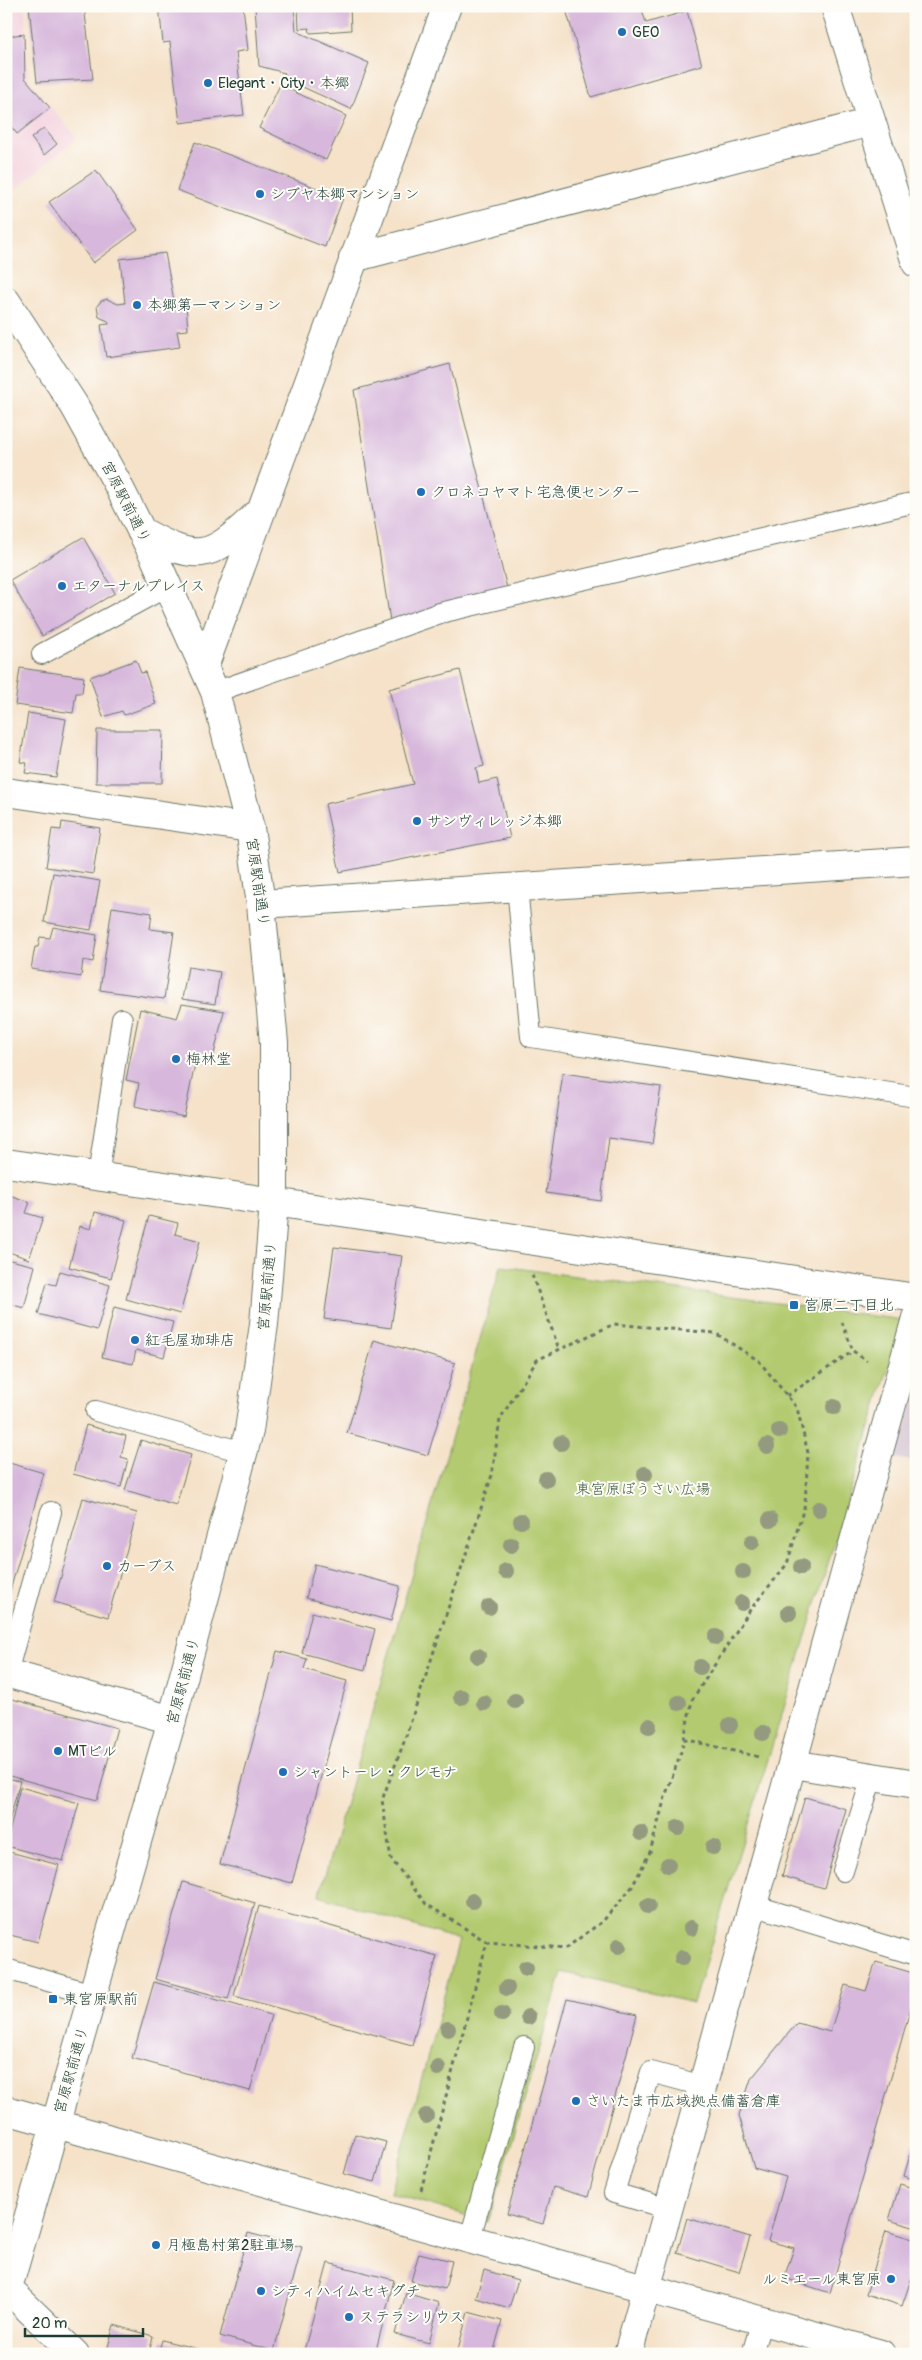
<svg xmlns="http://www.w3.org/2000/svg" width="922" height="2360" viewBox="0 0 922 2360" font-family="Pangolin,'Klee One',sans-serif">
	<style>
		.built { fill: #f4cfdd }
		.industrial { fill: #d0bdcd }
		.green { fill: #b3ca6f; stroke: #698452 }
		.building { fill: #d7b7dc }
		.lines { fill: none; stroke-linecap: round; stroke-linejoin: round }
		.service-casing { stroke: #6a7768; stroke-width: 22 }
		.minor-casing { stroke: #6a7768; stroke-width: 30 }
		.tertiary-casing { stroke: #6a7768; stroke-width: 30 }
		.path { stroke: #6a7768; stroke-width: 3; stroke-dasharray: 4 4; stroke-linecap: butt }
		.service { stroke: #fff; stroke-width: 20 }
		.minor { stroke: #fff; stroke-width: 28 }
		.tertiary { stroke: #fff; stroke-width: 28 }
		.tree { fill: #949a7f }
		.poi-dot { fill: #1f6fb2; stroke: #fdfcf7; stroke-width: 2 }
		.labels { text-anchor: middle; stroke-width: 4; stroke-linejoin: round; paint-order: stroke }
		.poi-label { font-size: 15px; fill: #1f3d34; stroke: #fdfcf7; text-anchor: start }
		.street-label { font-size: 15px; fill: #1f3d34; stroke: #fdfcf7 }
		.park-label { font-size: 15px; fill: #446043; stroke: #fdfcf7 }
	</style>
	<rect width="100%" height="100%" fill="#fdfcf7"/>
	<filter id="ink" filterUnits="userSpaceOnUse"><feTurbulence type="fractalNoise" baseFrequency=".02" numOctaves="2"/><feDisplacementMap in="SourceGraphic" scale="10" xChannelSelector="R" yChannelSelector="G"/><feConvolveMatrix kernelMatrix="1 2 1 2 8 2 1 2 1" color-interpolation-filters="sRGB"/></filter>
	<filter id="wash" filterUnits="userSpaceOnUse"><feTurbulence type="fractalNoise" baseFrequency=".0096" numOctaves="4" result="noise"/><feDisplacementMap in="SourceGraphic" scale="20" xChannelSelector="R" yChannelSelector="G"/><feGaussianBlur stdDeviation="1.12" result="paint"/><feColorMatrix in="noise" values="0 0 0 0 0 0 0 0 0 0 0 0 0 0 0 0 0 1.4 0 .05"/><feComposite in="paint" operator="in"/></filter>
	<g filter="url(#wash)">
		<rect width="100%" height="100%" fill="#f5e2c9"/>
		<path class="built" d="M6,6H25L28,79L77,138L6,197Z"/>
		<path class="industrial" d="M916,1393V1462L895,1458Z"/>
		<path class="green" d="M501,1266L903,1320L693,2003L562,1972L488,2222L391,2193L459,1940L319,1896Z"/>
		<g id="blocks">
			<path class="building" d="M29,6H84L93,79L37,82Z
				M159,6H243L248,50L236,52L244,115L180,123L170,42L163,43Z
				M255,6H294L296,31L369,63L351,109L283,78L285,73L259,66Z
				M298,6H350L351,30L310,33L309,28L299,29Z
				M565,6H641L646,23L687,11L702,65L591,97Z
				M24,34L25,78L50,108L17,134L6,120V36Z
				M280,85L346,116L326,160L259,128Z
				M44,128L57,144L44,155L31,138Z
				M195,142L343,198L325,247L177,190Z
				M96,170L138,230L93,263L49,202Z
				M165,253L175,306L186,304L188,330L177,331L180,347L106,357L101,325L109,324L108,321L99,317L97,306L101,301L107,299L118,304L125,303L120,259Z
				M450,364L508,592L390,621L354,390Z
				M83,537L115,593L42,636L10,580Z
				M136,660L141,673L145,672L156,704L124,715L122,711L103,717L90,677Z
				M20,668L84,677L82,693H76L73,713L15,705Z
				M460,670L484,766L476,768L479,783L497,779L510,838L340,872L325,804L413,784L389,689Z
				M28,713L66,719L56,777L25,773L27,763L20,762Z
				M97,730H163L162,783H96Z
				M62,822L100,828L93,874L46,867L52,829L61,830Z
				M53,873L100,881L91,930L44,922Z
				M112,907L152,913L150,929L174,932L164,999L100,990Z
				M53,927L97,935L93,962L83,960L81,977L31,969L35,947H38L40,937L50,938Z
				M188,967L220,972L215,1004L182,999Z
				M182,1004L224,1011L212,1063L196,1059L184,1117L135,1106L139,1083L126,1080L140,1009L177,1018Z
				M563,1073L661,1087L652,1144L609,1138L601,1201L546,1193Z
				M6,1194L30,1202L26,1213L43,1218L29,1259L6,1251Z
				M95,1212L126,1220L111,1278L69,1267L80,1226L91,1229Z
				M149,1216L178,1223L175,1234L200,1241L180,1314L126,1299Z
				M334,1247L402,1256L391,1328L324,1319Z
				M6,1259L35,1266L24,1308L6,1303Z
				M60,1271L110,1285L97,1330L38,1314L47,1283L56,1285Z
				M114,1307L173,1322L164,1357L136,1350L133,1364L102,1357Z
				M374,1340L455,1363L428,1455L347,1433Z
				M86,1425L126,1436L121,1457L128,1459L121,1487L73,1474Z
				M141,1440L191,1455L176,1505L125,1490Z
				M6,1462L44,1473L7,1601H6Z
				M83,1498L137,1513L108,1617L54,1602Z
				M315,1564L400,1586L391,1621L306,1598Z
				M312,1612L375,1629L365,1670L302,1653Z
				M277,1651L307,1659L304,1669L347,1681L292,1883L220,1864Z
				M12,1699L117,1728L97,1800L6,1775V1721Z
				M6,1778L20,1781L7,1829H6Z
				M20,1787L79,1803L63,1861L6,1846Z
				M805,1797L846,1809L824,1888L782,1876Z
				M6,1851L59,1865L38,1942L6,1934Z
				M183,1882L255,1903L228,1999L155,1979Z
				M259,1906L437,1956L412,2045L234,1996Z
				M876,1962L916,1974V1989L830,2293L784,2278L794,2248L768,2241L786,2177L754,2168L739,2115L751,2079L797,2023L830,2032L845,1985L866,1991Z
				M154,1982L271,2015L250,2091L132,2058Z
				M567,1999L637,2015L588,2197L553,2187L543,2224L507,2214Z
				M355,2134L386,2142L375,2182L344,2174Z
				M914,2141H916V2180L904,2176Z
				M900,2184L916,2189V2228L889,2220Z
				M687,2218L750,2237L739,2272L677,2253Z
				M886,2231L916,2240V2265L902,2306L866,2294Z
				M248,2233L302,2247L274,2351L220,2336Z
				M419,2253L452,2261L445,2289L411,2281Z
				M328,2263L394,2280L375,2354H303Z
				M484,2270L518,2280L509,2308L476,2298Z
				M406,2293L439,2303L429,2343L395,2334Z
				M468,2312L502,2321L493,2354L457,2353Z
				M114,2325L153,2336L149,2354H106Z
				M162,2340L202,2350L201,2354H158Z
				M211,2350L223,2353V2354H210Z"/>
		</g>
	</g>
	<g filter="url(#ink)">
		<use href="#blocks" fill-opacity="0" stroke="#6a7768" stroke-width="1"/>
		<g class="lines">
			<defs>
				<path id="service" d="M42,654L168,586
					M215,692L440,613L916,502
					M517,886L531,1037L916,1097
					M98,1176L122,1019
					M96,1411L243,1452
					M7,1673L51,1512
					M843,1871L872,1777
					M753,1905L916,1955
					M6,1969L93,1994
					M669,2209L614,2193L651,2072L703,2086
					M470,2238L524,2047
					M752,2354L762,2320"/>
				<path id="minor" d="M835,6L916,263
					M353,258L871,122
					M6,792L250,828
					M261,904L916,861
					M6,1163L274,1202
					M6,1673L172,1720
					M792,1764L916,1784
					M6,2110L881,2354
					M8,2289L75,2354
					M628,2354L916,1318"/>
				<path id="tertiary" d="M6,301L74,405L116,481L154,556L215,692L250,828L261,904L274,1043V1202L271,1240L264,1324L249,1431L172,1720L6,2295
					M141,531C197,562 208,561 255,516
					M204,667L447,6
					M274,1202L916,1298"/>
			</defs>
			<use href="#service" class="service-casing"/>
			<use href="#minor" class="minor-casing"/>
			<use href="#tertiary" class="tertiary-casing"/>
			<path class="path" d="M532,1275L559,1349
				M842,1322L853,1351
				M787,1396L853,1351L867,1361
				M684,1739L759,1757
				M421,2190L487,1942L426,1904L391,1859L382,1800L404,1742L492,1475L500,1419L537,1360L614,1324L715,1333L759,1361L797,1408L808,1453L805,1504L787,1564L750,1610L692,1700L682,1749L665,1797L650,1852L632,1887L603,1921L566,1948L487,1942"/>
			<use href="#service" class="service"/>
			<use href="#minor" class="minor"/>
			<use href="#tertiary" class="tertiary"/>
		</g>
		<g class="tree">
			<circle cx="834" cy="1407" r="8"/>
			<circle cx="779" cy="1431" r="8"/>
			<circle cx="561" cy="1443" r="8"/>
			<circle cx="767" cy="1446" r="8"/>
			<circle cx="645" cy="1474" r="8"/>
			<circle cx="546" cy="1479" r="8"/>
			<circle cx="819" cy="1509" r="8"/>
			<circle cx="770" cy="1520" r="8"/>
			<circle cx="521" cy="1521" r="8"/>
			<circle cx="752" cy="1542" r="8"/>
			<circle cx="511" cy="1545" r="8"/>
			<circle cx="801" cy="1567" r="8"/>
			<circle cx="506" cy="1571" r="8"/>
			<circle cx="743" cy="1572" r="8"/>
			<circle cx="742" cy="1603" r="8"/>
			<circle cx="489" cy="1607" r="8"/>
			<circle cx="789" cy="1613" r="8"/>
			<circle cx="716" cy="1637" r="8"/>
			<circle cx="478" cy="1656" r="8"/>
			<circle cx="700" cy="1667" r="8"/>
			<circle cx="461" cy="1697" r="8"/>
			<circle cx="515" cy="1701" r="8"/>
			<circle cx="484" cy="1703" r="8"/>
			<circle cx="679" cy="1703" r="8"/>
			<circle cx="730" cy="1725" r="8"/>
			<circle cx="649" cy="1726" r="8"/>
			<circle cx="763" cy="1733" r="8"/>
			<circle cx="678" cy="1828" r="8"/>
			<circle cx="641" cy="1833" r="8"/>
			<circle cx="713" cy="1847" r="8"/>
			<circle cx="668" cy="1865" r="8"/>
			<circle cx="473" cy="1901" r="8"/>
			<circle cx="648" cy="1906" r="8"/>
			<circle cx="691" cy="1928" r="8"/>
			<circle cx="619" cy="1946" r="8"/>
			<circle cx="682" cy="1958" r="8"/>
			<circle cx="526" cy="1968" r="8"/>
			<circle cx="507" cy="1988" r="8"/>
			<circle cx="502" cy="2014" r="8"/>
			<circle cx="528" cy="2017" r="8"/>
			<circle cx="448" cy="2029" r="8"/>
			<circle cx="438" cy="2068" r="8"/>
			<circle cx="426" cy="2116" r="8"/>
		</g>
	</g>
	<g class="poi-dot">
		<circle cx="622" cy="32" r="5"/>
		<circle cx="208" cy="83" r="5"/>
		<circle cx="260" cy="194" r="5"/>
		<circle cx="137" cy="305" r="5"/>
		<circle cx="421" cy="492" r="5"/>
		<circle cx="62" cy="586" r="5"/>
		<circle cx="417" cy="821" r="5"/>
		<circle cx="176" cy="1059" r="5"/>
		<rect x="789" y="1300" width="10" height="10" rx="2.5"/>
		<circle cx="135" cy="1340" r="5"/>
		<circle cx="107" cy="1566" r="5"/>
		<circle cx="58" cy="1751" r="5"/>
		<circle cx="283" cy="1772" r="5"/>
		<rect x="48" y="1994" width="10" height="10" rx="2.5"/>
		<circle cx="576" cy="2101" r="5"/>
		<circle cx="156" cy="2245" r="5"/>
		<circle cx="891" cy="2279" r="5"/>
		<circle cx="261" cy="2291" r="5"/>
		<circle cx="349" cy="2317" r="5"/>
	</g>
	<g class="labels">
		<g class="poi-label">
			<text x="632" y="37">GEO</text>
			<text x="218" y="88">Elegant・City・本郷</text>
			<text x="270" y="199">シブヤ本郷マンション</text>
			<text x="147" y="310">本郷第一マンション</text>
			<text x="431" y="497">クロネコヤマト宅急便センター</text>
			<text x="72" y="591">エターナルプレイス</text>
			<text x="427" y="826">サンヴィレッジ本郷</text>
			<text x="186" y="1064">梅林堂</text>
			<text x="804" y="1310">宮原二丁目北</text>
			<text x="145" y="1345">紅毛屋珈琲店</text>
			<text x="117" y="1571">カーブス</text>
			<text x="68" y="1756">MTビル</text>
			<text x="293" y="1777">シャントーレ・クレモナ</text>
			<text x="63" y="2004">東宮原駅前</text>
			<text x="586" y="2106">さいたま市広域拠点備蓄倉庫</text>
			<text x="166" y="2250">月極島村第2駐車場</text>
			<text x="881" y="2284" text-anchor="end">ルミエール東宮原</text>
			<text x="271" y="2296">シティハイムセキグチ</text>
			<text x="359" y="2322">ステラシリウス</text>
		</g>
		<g class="street-label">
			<text transform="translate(126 502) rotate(63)" y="5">宮原駅前通り</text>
			<text transform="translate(258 882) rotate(82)" y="5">宮原駅前通り</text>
			<text transform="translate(267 1286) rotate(-85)" y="5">宮原駅前通り</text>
			<text transform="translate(183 1681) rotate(-75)" y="5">宮原駅前通り</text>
			<text transform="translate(71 2070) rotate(-74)" y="5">宮原駅前通り</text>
		</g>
		<g class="park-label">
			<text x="643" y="1494">東宮原ぼうさい広場</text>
		</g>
	</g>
	<rect width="922" height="2360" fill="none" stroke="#fdfcf7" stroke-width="25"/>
	<path d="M25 2328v8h118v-8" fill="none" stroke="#1f3d34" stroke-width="2.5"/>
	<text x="32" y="2328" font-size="15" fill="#1f3d34" stroke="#fdfcf7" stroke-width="4" paint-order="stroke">20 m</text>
</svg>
